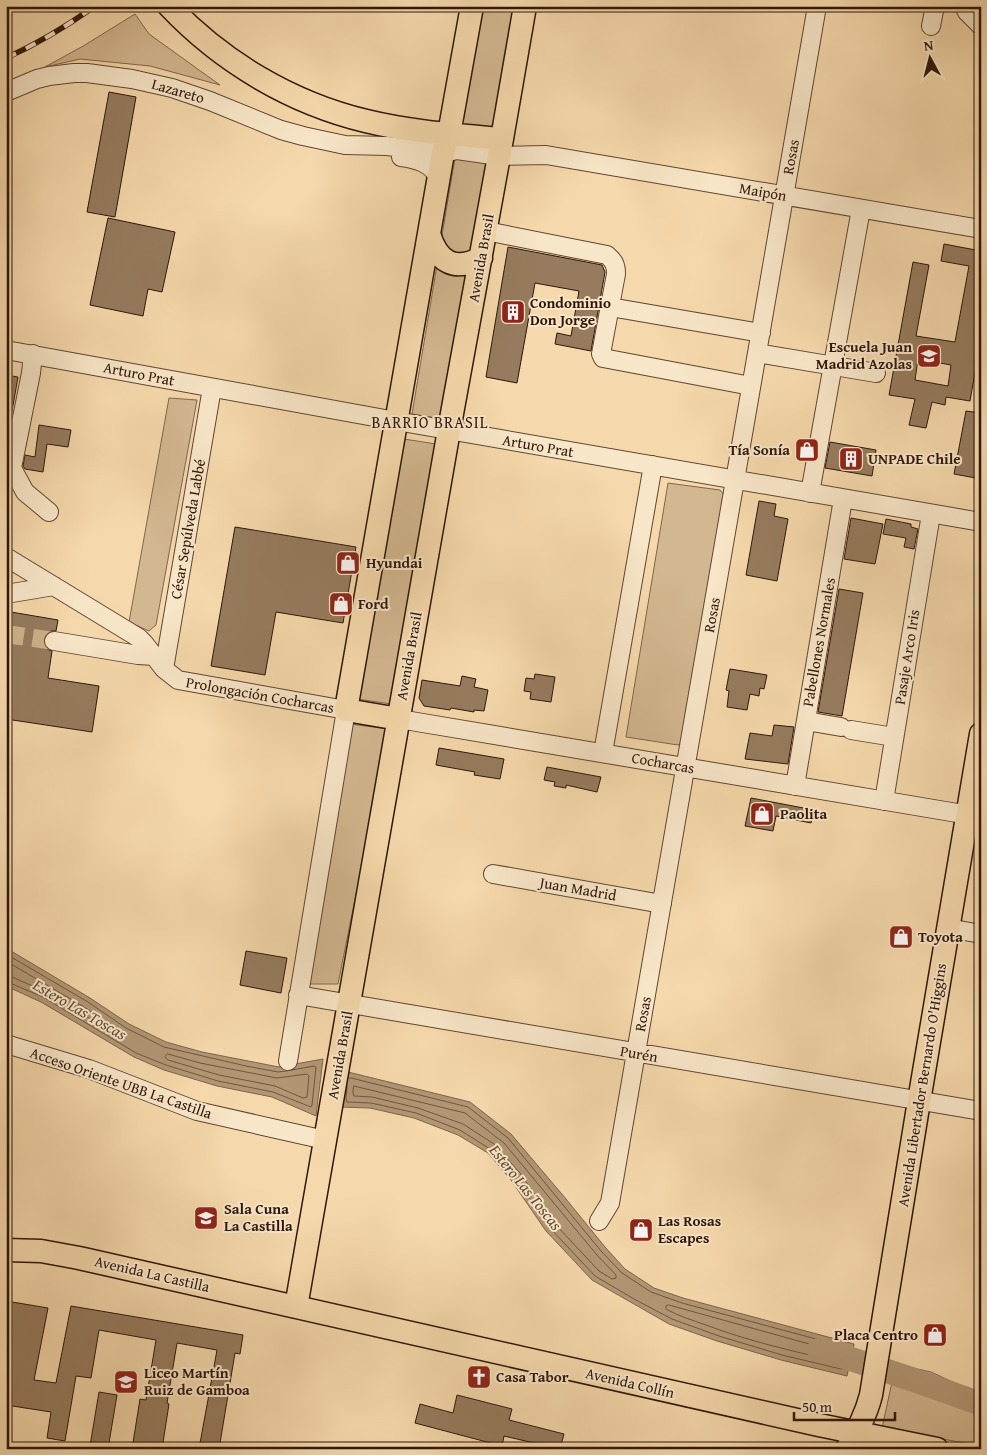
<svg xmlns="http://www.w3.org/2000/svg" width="987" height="1455" viewBox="0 0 987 1455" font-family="'Gentium Book Plus',serif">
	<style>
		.green { fill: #d3b790; stroke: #81664d }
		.water { fill: #b29674; stroke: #7e634a }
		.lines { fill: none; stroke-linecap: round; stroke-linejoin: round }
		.shore { stroke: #70563f; stroke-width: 1 }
		.river { stroke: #b29674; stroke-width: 24 }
		.building { fill: #967b5e; stroke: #2f160a; fill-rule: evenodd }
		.minor-tunnel { stroke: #cdb18b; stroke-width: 18; stroke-dasharray: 18 9; stroke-linecap: butt }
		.minor-casing { stroke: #604632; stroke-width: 20 }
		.major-casing { stroke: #2f160a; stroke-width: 25 }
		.minor { stroke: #f8e6c8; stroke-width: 18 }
		.major { stroke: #f5d8ab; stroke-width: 22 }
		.rail-casing { stroke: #2f160a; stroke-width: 5.5 }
		.rail { stroke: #f8e6c8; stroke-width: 4; stroke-dasharray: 11; stroke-linecap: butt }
		.labels { text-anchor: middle; stroke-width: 4; stroke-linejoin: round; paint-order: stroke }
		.street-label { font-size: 15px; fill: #2f160a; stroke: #f8e6c8 }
		.poi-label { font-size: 15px; font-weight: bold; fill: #2f160a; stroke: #f8e6c8; text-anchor: start }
		.neighbourhood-label { font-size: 16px; letter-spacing: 1px; fill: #2f160a; stroke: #f8e6c8 }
		.water-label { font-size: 16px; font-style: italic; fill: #634934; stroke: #f8e6c8 }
	</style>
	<rect width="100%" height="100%" fill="#f5d8ab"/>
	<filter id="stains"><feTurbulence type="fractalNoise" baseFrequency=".004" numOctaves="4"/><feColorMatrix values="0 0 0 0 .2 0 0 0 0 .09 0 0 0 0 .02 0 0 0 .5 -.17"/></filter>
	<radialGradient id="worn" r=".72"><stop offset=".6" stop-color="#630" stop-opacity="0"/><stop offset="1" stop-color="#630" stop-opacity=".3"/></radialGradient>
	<path class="green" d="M481,6H518L497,129L461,124Z
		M135,14L149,34L220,85L150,66L80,59L45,67L85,45Z
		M455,158L493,164L449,420L412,414Z
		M169,398L197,400L156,625L149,631L129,622Z
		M404,439L436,444L391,704L357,699Z
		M668,483L720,490L726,497L684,741L678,745L626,737Z
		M350,724L389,729L338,984H307Z
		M896,1364L931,1372L981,1395V1446L882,1428Z"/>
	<path class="water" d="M6,948L90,998L129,1024L166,1042L202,1052L279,1067L323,1059L316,1116L272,1097L217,1086L164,1070L134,1057L41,1002L6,986Z
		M344,1071L470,1102L511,1134L566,1199L605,1247L625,1269L654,1288L683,1298L854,1344L847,1376L781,1360L717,1341L669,1324L592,1280L546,1231L511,1180L488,1153L458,1135L414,1118L370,1108L340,1107Z"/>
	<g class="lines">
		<path class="shore" d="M6,954L88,1002L126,1028L164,1047L246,1066L278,1072L287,1071
			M6,961L84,1007L105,1021L106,1024L102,1026L46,992L12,977L6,976
			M6,982L10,983L43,997L136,1053L166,1065L218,1081L273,1092L311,1107L312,1105L316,1067L314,1066L292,1070
			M168,1054L200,1063L277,1078L307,1074L309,1076L307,1097L303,1098L275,1086L219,1075L168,1060L165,1057Z
			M354,1086L465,1113L504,1143L597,1255L616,1275V1278L612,1279L599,1271L555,1224L520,1173L494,1144L463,1124L418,1108L372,1097L354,1096L353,1093Z
			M347,1087L346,1099L347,1102L371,1103L416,1113L460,1130L490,1149L515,1177L550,1228L595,1276L634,1299L672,1319L719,1336L782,1355L841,1369L844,1368L848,1350L846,1347L682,1303L651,1292L622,1273L601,1251L508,1138L468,1107L351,1078H349
			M669,1305L838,1352L840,1354L839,1360L836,1361C792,1351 748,1341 706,1325C692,1320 678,1316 666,1309V1306Z"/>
		<path class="river" d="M819,1350L848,1358L914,1380L981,1404"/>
	</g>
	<path class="building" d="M109,92L136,97L115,217L87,212Z
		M108,218L175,232L162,292L148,289L143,316L90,305Z
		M944,244L981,251V349H979L970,401L946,397L945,405L932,402L926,428L909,425L915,399L889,395L913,262L929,265L916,336L955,342L969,266L941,261ZM918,359L951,365L948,386L915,380Z
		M508,247L602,265L605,272L591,351L555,344L557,333L571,336L579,291L535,283L517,383L486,377Z
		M6,375L18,377L12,411H6Z
		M966,411L981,413V479L954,474Z
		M39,425L71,430L68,447L47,444L43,472L25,469L23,466L25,455L35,457Z
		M830,442L876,450L872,476L825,468Z
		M759,501L776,504L774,516L788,519L777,581L746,575Z
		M851,518L883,524L875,564L844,559Z
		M886,519L911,524V527L918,529L914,549L904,547L906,538L883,534Z
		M235,527L356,547L343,623L276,612L265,675L211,666Z
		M839,589L863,593L842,716L818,712Z
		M11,612L58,620L56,631H51L46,634L44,640V645L47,649L52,651L48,678L99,686L92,732L6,719V623L9,624Z
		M730,669L767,675L764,689L760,688L759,696L750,694L747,710L727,707L729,691L726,690Z
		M535,674L555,677L551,702L530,699L531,692L524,691L526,678L534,679Z
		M462,676L476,679L474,687L488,690L484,711L474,710V712L451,708L450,710L424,706L419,698L422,680L460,686Z
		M774,725L794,727L788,764L745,759L750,733L772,736Z
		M439,748L504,759L500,779L474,775L475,772L436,765Z
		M547,767L601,777L597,792L566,785V788L554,786L555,782L544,780Z
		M751,798L814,810L811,823L776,816L773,831L745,826Z
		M246,951L287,958L281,993L240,985Z
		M6,1301L48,1308L34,1380L56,1383L71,1306L243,1335L240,1354L235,1353L219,1449H199L217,1350L177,1343L167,1403L169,1404L162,1449H132L140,1399L146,1400L156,1340L99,1330L91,1378L76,1376L65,1441L47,1438L51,1412L6,1405V1352L12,1321L6,1320Z
		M99,1392L117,1395L108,1449L90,1446Z
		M457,1395L512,1409L509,1420L564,1434L560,1449L504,1436L502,1446L415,1423L420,1404L453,1413Z"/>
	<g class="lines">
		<path class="minor-tunnel" d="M6,634L54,641"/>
		<defs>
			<path id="minor" d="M964,6L967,12L981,26
				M931,26L935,6
				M6,92L37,79L49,76L74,73H87L132,79L172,88L210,101L281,130L303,136L345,145L387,146L443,153L457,150L499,156L546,155L981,229
				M401,157C417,159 430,163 439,177
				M486,231L607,255C614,261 616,265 616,274L601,354L603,358L751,386
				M610,307L761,333
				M6,350L396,421L981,522
				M757,353L876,373
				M33,354L31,373L12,468L25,492L49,512
				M810,493L861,209
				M6,557L139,638L144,643L164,669L178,680L346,710L288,1061
				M6,594L54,586
				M54,641L138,655L155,656
				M164,669L212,388
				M399,719L981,817
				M806,721L841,727
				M851,730L894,737
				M603,753L653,465
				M795,786L843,499
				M884,801L931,514
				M493,874L662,904
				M948,928L981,934
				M298,995L981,1111
				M6,1044L89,1069L197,1111L325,1140
				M599,1221L610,1203L817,6"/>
			<path id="major" d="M169,6C222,62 291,103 366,121C411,132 457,135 502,139
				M429,234C438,262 454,272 481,258
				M399,719L346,710L443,153L449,134L472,6
				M6,1250L41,1251L79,1258L819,1425L937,1449
				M296,1307L449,430L499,156L525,6
				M847,1449C857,1431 866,1415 871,1395L919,1101L981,734"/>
		</defs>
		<use href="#minor" class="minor-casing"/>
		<use href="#major" class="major-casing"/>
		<use href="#minor" class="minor"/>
		<use href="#major" class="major"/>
		<defs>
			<path id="rail" d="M6,58C37,44 67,26 95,6"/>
		</defs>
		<use href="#rail" class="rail-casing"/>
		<use href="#rail" class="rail"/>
	</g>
	<defs>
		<symbol id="building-square" viewBox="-11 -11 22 22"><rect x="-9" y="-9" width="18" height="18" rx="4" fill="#8f2418" stroke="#f8e6c8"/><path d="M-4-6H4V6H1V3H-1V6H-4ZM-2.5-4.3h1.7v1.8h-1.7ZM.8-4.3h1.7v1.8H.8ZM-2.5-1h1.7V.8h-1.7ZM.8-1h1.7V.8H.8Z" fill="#fff"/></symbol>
		<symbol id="school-square" viewBox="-11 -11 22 22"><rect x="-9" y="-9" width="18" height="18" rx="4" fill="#8f2418" stroke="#f8e6c8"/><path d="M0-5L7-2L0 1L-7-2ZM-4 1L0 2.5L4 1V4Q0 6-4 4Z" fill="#fff"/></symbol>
		<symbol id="shop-square" viewBox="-11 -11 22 22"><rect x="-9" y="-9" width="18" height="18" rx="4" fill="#8f2418" stroke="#f8e6c8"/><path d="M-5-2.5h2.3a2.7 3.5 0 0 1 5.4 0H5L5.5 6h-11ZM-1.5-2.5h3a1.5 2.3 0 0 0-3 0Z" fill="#fff"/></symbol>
		<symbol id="church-square" viewBox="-11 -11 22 22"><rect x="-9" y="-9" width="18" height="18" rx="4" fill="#8f2418" stroke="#f8e6c8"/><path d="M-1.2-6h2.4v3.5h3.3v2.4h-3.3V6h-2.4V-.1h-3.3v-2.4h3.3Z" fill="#fff"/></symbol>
	</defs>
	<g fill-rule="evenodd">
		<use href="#building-square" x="499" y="298" width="28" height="28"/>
		<use href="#school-square" x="915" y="342" width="28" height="28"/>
		<use href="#shop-square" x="793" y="436" width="28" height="28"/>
		<use href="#building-square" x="837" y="445" width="28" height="28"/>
		<use href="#shop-square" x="334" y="549" width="28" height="28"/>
		<use href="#shop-square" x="327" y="590" width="28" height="28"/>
		<use href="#shop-square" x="748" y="800" width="28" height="28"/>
		<use href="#shop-square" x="887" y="923" width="28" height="28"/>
		<use href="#school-square" x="192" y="1204" width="28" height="28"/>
		<use href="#shop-square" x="627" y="1216" width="28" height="28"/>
		<use href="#shop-square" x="921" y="1321" width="28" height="28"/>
		<use href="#church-square" x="465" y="1363" width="28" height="28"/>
		<use href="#school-square" x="112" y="1368" width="28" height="28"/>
	</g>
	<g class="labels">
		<g class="street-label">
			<text transform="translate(178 91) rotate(16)" y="5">Lazareto</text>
			<text transform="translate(791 157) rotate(-80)" y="5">Rosas</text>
			<text transform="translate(763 192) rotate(10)" y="5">Maipón</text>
			<text transform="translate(481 258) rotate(-80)" y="5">Avenida Brasil</text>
			<text transform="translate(139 374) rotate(11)" y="5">Arturo Prat</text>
			<text transform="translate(538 446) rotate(10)" y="5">Arturo Prat</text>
			<text transform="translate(188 529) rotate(-80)" y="5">César Sepúlveda Labbé</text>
			<text transform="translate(712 615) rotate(-80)" y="5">Rosas</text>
			<text transform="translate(819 642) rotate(-80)" y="5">Pabellones Normales</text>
			<text transform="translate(409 656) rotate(-80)" y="5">Avenida Brasil</text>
			<text transform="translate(907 657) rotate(-81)" y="5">Pasaje Arco Iris</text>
			<text transform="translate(260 695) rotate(10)" y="5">Prolongación Cocharcas</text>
			<text transform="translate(663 763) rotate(10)" y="5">Cocharcas</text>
			<text transform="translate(578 889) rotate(10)" y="5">Juan Madrid</text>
			<text transform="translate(643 1014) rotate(-80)" y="5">Rosas</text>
			<text transform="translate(639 1054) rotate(10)" y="5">Purén</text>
			<text transform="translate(340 1055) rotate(-80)" y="5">Avenida Brasil</text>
			<text transform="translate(121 1083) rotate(19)" y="5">Acceso Oriente UBB La Castilla</text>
			<text transform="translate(922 1085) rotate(-81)" y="5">Avenida Libertador Bernardo O'Higgins</text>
			<text transform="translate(152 1274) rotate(13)" y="5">Avenida La Castilla</text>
			<text transform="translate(630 1383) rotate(13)" y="5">Avenida Collín</text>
		</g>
		<g class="poi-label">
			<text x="530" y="308">Condominio<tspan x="530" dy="17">Don Jorge</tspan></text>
			<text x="912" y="352" text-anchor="end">Escuela Juan<tspan x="912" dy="17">Madrid Azolas</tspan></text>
			<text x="790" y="455" text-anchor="end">Tía Sonía</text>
			<text x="868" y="464">UNPADE Chile</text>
			<text x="366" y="568">Hyundai</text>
			<text x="358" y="609">Ford</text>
			<text x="780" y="819">Paolita</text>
			<text x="918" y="942">Toyota</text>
			<text x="224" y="1214">Sala Cuna<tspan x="224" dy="17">La Castilla</tspan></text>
			<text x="658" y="1226">Las Rosas<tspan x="658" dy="17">Escapes</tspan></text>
			<text x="918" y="1340" text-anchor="end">Placa Centro</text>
			<text x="144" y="1378">Liceo Martín<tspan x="144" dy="17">Ruiz de Gamboa</tspan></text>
			<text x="496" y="1382">Casa Tabor</text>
		</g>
		<g class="neighbourhood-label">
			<text x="430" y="428">BARRIO BRASIL</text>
		</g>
		<g class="water-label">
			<text transform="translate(80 1009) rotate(30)" y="6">Estero Las Toscas</text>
			<text transform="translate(526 1187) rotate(51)" y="6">Estero Las Toscas</text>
		</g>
	</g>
	<rect width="987" height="1455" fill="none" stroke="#f5d8ab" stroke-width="25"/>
	<rect x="8" y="8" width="972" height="1440" fill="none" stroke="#2f160a" stroke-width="2.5"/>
	<rect x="12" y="12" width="962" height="1430" fill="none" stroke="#2f160a"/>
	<g transform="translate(930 58) rotate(353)" stroke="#f8e6c8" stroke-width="4" paint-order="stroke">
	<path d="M0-4L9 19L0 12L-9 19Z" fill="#2f160a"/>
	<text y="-8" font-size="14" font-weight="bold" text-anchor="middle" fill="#2f160a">N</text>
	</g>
	<path d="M794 1412v8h101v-8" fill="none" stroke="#2f160a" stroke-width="2.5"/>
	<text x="802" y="1412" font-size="15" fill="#2f160a" stroke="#f8e6c8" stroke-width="4" paint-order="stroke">50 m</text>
	<rect width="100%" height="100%" filter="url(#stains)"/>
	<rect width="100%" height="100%" fill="url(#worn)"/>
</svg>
